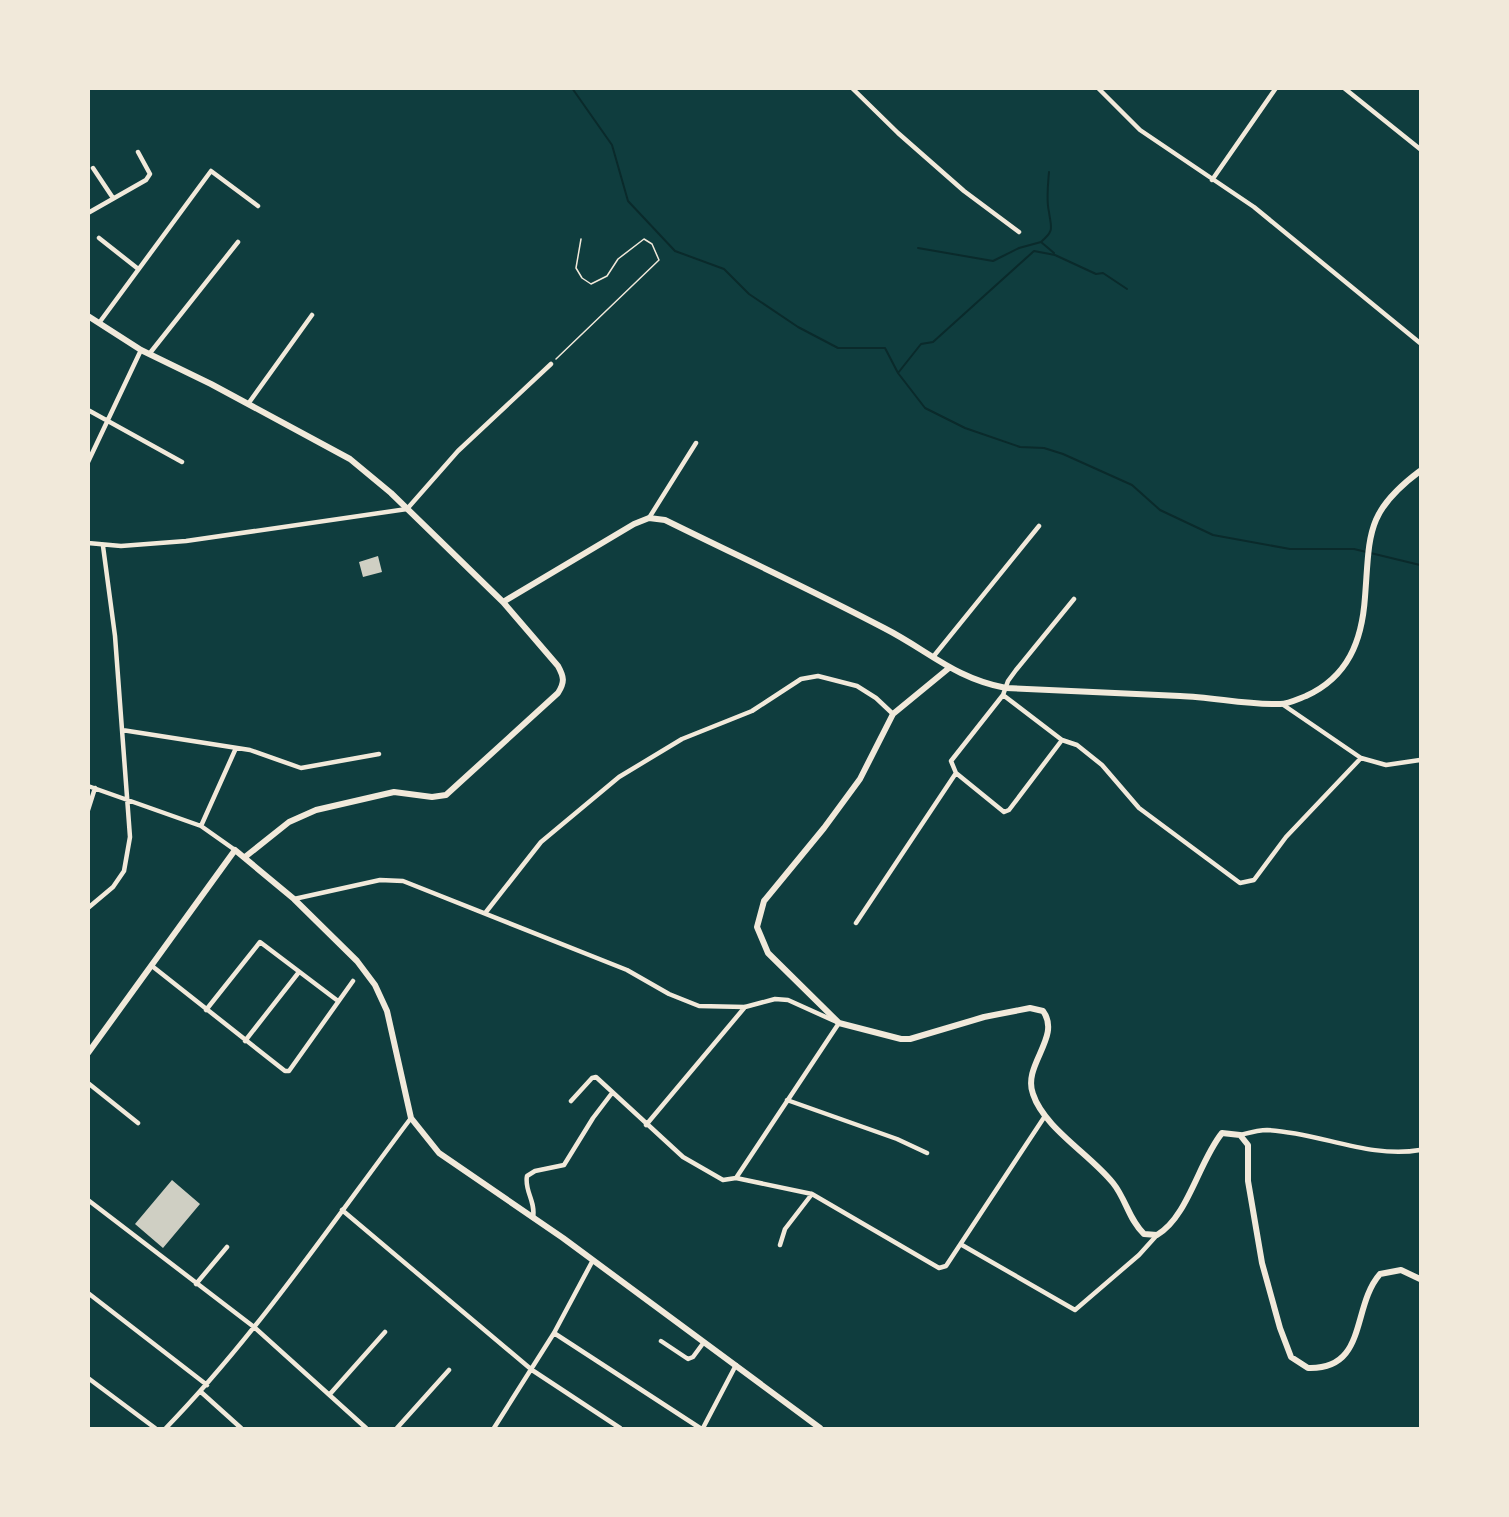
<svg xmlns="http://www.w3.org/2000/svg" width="1509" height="1517" viewBox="0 0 1509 1517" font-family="'Fira Sans',sans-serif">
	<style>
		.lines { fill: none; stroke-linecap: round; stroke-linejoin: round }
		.stream { stroke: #0a2a2b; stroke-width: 2 }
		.building { fill: #cfcfc3 }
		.path { stroke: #f1e9da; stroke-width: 1.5 }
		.minor { stroke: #f1e9da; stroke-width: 4.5 }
		.tertiary { stroke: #f1e9da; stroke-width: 6 }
	</style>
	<rect width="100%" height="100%" fill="#0f3d3e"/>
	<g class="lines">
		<path class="stream" d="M572,88L612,145L628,201L675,251L724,269L749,294L798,327L838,348H885L898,373L925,408L965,428L1020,447L1044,448L1063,454L1132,485L1160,510L1213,535L1290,549H1354L1420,565
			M1049,172C1048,184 1046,200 1049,212C1051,228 1055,230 1041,242L1054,253
			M918,248L993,261L1019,248L1041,242
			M898,373L921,344L933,342L1034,251L1055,255L1096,274L1103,273L1127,289"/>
	</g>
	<path class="building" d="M378,556L382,572L363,577L359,562Z
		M172,1180L200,1204L163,1248L135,1224Z"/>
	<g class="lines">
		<path class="path" d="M556,359L659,260L652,244L644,239L618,259L607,276L591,284L582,278L576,268L581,239"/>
		<path class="minor" d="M852,88L898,133L964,191L1019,232
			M1098,88L1140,130L1254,207L1420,343
			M1344,88L1420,149
			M93,168L113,198
			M1212,180L1276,88
			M88,213L146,180L150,174L138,152
			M99,238L137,268
			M99,323L211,171L258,206
			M150,353L238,242
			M248,404L312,315
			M88,410L182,462
			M88,462L141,350
			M649,518L696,443
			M88,543L121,546L186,541L407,509L458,451L551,364
			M933,657L1039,526
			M1003,695L1062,740L1009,810L1004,812L956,773L951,761L1003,695L1008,681L1016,670L1074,599
			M1282,704L1361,758L1386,765L1420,760
			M122,730L250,750L301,768L379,754
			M1062,740L1077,745L1102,765L1139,808L1240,883L1254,880L1286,837L1361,758
			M88,786L201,826L235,850
			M88,810L95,788
			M201,826L236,748
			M294,899L380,880L403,881L627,970L669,994L699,1006L745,1007L775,999L788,1000L839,1023L736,1178
			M88,908L113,887L124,871L130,837L115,636L103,546
			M486,912L541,842L619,777L682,739L752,711L801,679L818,676L857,686L876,698L893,714
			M856,923L956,773
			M152,966L285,1071H289L353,981
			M206,1010L260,942L338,1001
			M245,1041L299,972
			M88,1083L138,1123
			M787,1100L897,1139L927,1153
			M571,1101L592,1078L596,1077L683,1157L723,1180L736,1178L812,1194L939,1268L946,1266L1045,1116
			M646,1125L745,1007
			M1240,1135C1248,1133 1259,1130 1267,1130C1318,1132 1369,1159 1420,1150
			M88,1200L254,1327L366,1428
			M342,1210L532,1370L620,1428
			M533,1218C536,1201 524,1191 527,1176L535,1171L564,1165L593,1118L612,1093
			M780,1245L785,1229L812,1194
			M962,1245L1075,1310L1139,1255L1157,1235
			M196,1284L227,1247
			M88,1293L207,1385
			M554,1333L700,1428
			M661,1341L688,1359L693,1357L704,1342
			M88,1378L155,1428
			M201,1392L241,1428
			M330,1394L385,1332
			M166,1428C257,1334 332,1223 411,1118
			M397,1428L449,1370
			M494,1428L554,1333L593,1260
			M703,1428L736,1365"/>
		<path class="tertiary" d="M88,316L141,350L211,384L350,459L391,493L503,602L558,666C564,677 565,682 558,693L446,795L432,797L394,792L316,810L289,822L245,857
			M503,602L634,524L649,518L665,520C738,556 812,590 884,628C929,651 954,678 1006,688C1064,691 1122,693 1180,696C1213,697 1247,705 1280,704C1288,704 1298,699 1306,696C1348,677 1362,641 1365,597C1370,534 1365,512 1420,471
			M949,668L893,714L860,779L824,828L764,901L757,927L768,953L839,1023L901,1039H910L984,1017L1030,1008L1043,1011C1062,1037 1022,1065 1033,1094C1044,1128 1091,1155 1113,1183C1126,1199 1129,1220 1144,1234L1157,1235C1188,1217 1199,1161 1222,1133L1240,1135L1248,1145V1181L1262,1263L1280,1328L1291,1357L1308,1368C1368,1370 1351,1307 1380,1274L1401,1270L1420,1279
			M88,1053L235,850L294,899L357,961L375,985L387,1011L411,1118L439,1153L563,1238L820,1428"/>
	</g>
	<rect width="1509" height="1517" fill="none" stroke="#f1e9da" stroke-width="180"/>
</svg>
